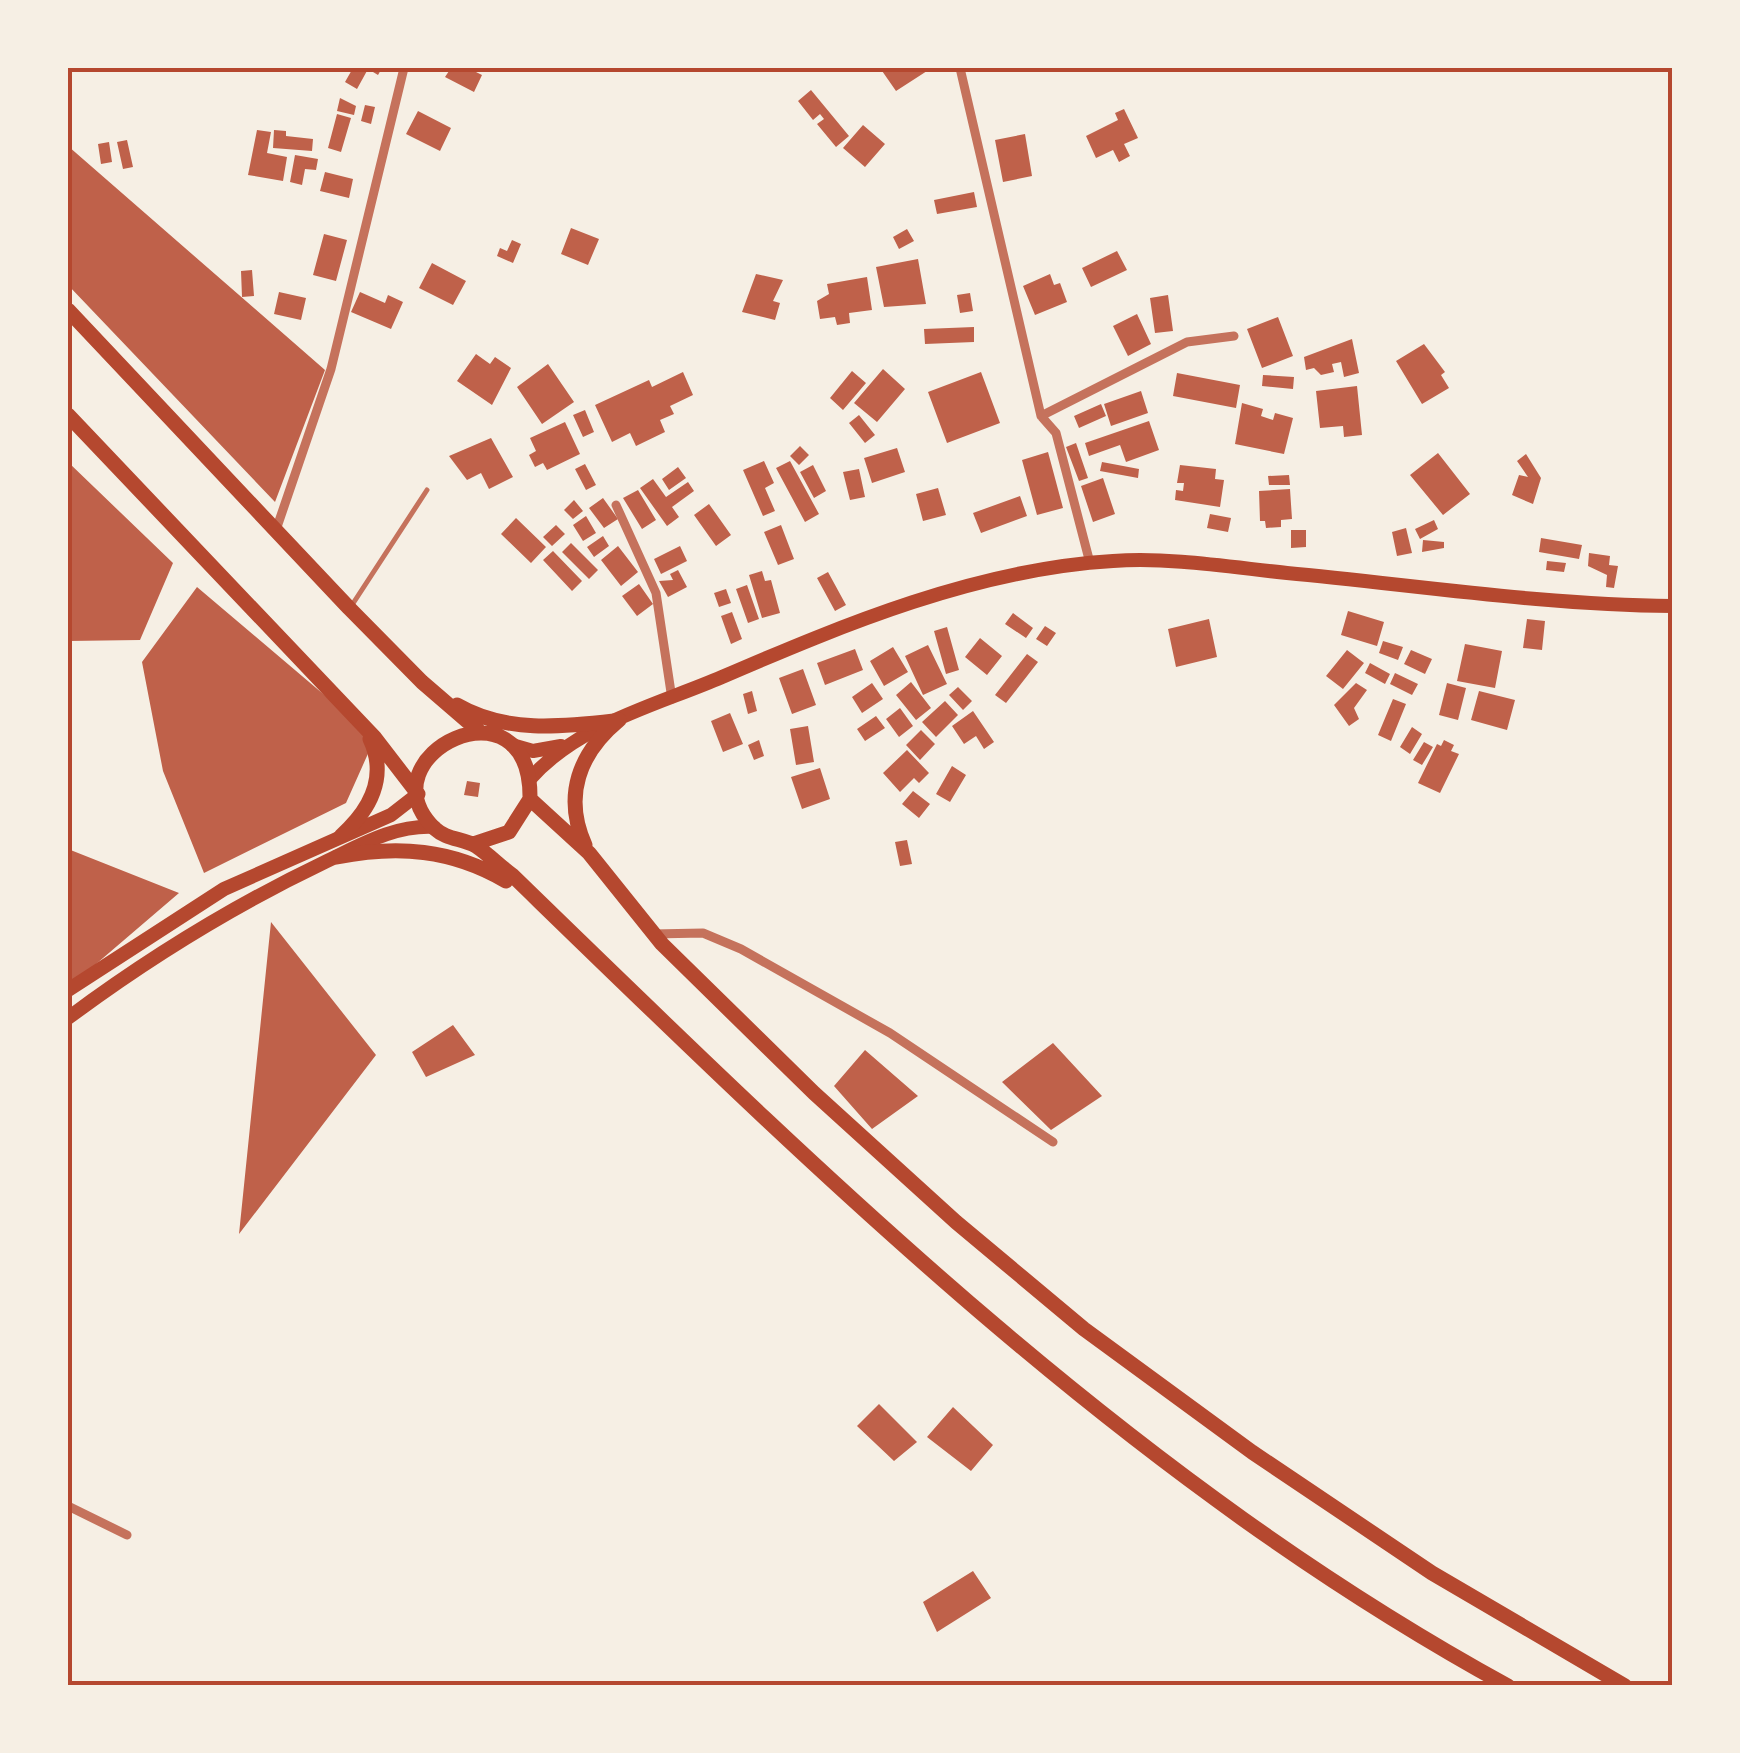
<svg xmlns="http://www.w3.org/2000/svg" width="1740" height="1753" viewBox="0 0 1740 1753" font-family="'IBM Plex Sans',sans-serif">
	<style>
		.building { fill: #bf614a }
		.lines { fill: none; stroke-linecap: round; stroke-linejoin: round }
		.service { stroke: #c5725c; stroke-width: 5 }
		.minor { stroke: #c5725c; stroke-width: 9 }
		.primary { stroke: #b5482f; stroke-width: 14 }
		.trunk { stroke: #b5482f; stroke-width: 15 }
		.neatline { fill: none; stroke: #b5482f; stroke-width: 4 }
	</style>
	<rect width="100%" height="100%" fill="#f6efe4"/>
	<path class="building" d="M353,68H382L378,75L368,69L357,89L345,82Z
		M451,68H468L482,75L474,92L445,77Z
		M880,68H925L927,71L896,91Z
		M811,90L849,136L836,147L817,124L824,119L820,114L813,120L798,101Z
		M340,98L356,106L354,115L337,111Z
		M365,105L375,107L371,124L361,121Z
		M1124,109L1138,138L1124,144L1130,156L1119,162L1113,150L1096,158L1086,136L1118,120L1115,113Z
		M418,111L451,128L440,151L406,134Z
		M337,114L351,118L341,152L328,148Z
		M863,125L885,144L865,167L843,148Z
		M257,130L271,132L267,153L287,157L283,181L248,175Z
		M274,130L286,131V136L313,139L312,151L273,148Z
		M1025,134L1032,176L1003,182L995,140Z
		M127,140L133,167L123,169L117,142Z
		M109,142L112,162L101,164L98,144Z
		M68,146L325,370L275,502L68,285Z
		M295,155L318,159L316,170L305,169L302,185L290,182Z
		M325,172L353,179L349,198L320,191Z
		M974,192L977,207L937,214L934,200Z
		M571,228L599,239L588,265L561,254Z
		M907,229L914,241L899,249L893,237Z
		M324,234L347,240L336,281L313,275Z
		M512,240L521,244L513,263L497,256L500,248L507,251Z
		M1117,251L1127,270L1091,287L1082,268Z
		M918,259L926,304L884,307L876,267Z
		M432,263L466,281L453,305L419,288Z
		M252,270L254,296L242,297L241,271Z
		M756,274L783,280L773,301L780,303L775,320L742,312Z
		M1050,274L1054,285L1060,283L1067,302L1035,315L1023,286Z
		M867,277L872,310L849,313L850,323L837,325L835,317L820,319L817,301L829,294L827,284Z
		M279,292L306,298L301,320L274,314Z
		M360,292L385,303L388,295L403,302L391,329L351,312Z
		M970,293L973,311L960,313L957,295Z
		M1168,295L1173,331L1155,333L1150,298Z
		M1137,314L1151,344L1128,356L1113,326Z
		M1278,317L1293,356L1262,368L1247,329Z
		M974,327V342L925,344L924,329Z
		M1352,339L1359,373L1344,377L1341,362L1332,364L1334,372L1321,375L1314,368L1306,370L1304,357Z
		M1424,344L1445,372L1441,375L1449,388L1422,404L1396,361Z
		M476,354L490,364L495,357L511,368L492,405L457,381Z
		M548,364L574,402L542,424L517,387Z
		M883,369L905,389L877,422L854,403Z
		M852,371L866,383L843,410L830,398Z
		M683,372L693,395L670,406L674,414L660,420L665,432L636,446L630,433L612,442L595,405L649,380L652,387Z
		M981,372L1000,423L947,443L928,392Z
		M1177,373L1240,385L1236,408L1173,396Z
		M1263,375L1294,377L1293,389L1262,386Z
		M1357,386L1362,435L1344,437L1343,426L1320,428L1316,391Z
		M1141,391L1148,413L1111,426L1104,404Z
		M1242,403L1263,409L1261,416L1273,420L1275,413L1293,418L1284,454L1235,444Z
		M1101,404L1106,416L1079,428L1074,416Z
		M585,410L594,432L583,437L573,415Z
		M859,415L875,435L865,443L849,423Z
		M1149,421L1159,450L1126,462L1120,445L1089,456L1085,443Z
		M565,422L580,454L547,470L543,463L535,467L529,455L536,451L530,438Z
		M491,438L513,477L489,489L481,473L467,480L449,456Z
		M1076,443L1088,478L1079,481L1066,447Z
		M800,446L809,455L799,465L790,456Z
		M897,448L905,472L872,483L864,458Z
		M1048,452L1063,508L1037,515L1022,460Z
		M1438,453L1470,494L1443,515L1410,475Z
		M1526,454L1541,478L1533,504L1512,495L1519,475L1528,477L1517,461Z
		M764,461L774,483L765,488L775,511L763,516L743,470Z
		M790,461L819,514L805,522L776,468Z
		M68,462L173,563L140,640L68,641Z
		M1102,462L1139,469L1138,478L1100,471Z
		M585,464L596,485L586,490L575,469Z
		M813,465L826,491L814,498L800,472Z
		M1180,465L1216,469L1215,479L1224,480L1220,507L1175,500L1176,490L1183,491L1184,483H1177Z
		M678,467L686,478L669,490L662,479Z
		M859,469L865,497L850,500L843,472Z
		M1289,475L1290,485H1269L1268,476Z
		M1103,478L1115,514L1093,522L1081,486Z
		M653,479L666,497L688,482L694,491L672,507L679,517L667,526L640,488Z
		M938,488L946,515L923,521L916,494Z
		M1290,489L1292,519L1281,520V527L1266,528L1265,521H1260L1259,491Z
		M638,490L656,520L642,529L623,498Z
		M1020,496L1027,516L981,533L973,513Z
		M603,498L618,519L604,528L589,508Z
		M574,500L583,511L573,519L564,510Z
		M709,504L731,535L716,546L694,515Z
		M1210,514L1231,518L1228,532L1207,528Z
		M586,516L596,533L583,541L573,525Z
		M516,518L546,547L531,563L501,534Z
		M1434,520L1438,529L1420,539L1415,529Z
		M556,525L565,534L552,546L543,537Z
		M781,525L794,559L778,565L764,532Z
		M1406,528L1412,553L1397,556L1392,532Z
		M1291,530H1306V547L1291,548Z
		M603,536L609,546L594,557L587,547Z
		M1541,538L1582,545L1579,559L1539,552Z
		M1423,540L1444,542V548L1422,552Z
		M571,543L598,570L589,579L562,552Z
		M618,546L638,572L621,586L601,560Z
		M680,546L687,561L661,574L654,559Z
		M553,551L582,581L572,591L543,560Z
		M1589,553L1610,556L1609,565L1618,566L1614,588L1606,587L1607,575L1588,566Z
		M1547,561L1566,563L1564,572L1546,570Z
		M678,570L687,587L668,597L659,581L673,580L670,574Z
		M762,571L765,581L771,580L780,613L762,618L749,575Z
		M828,572L846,605L835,611L817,578Z
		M639,584L653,604L637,616L622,596Z
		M747,585L759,619L748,623L736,589Z
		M197,587L375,738L346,803L204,873L163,771L142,662Z
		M726,589L731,603L719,607L714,593Z
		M1348,611L1384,622L1377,646L1341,635Z
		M732,612L742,639L731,644L721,616Z
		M1013,613L1033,628L1026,638L1005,624Z
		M1209,619L1217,657L1176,667L1168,629Z
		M1527,619L1545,621L1542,650L1523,648Z
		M1045,626L1056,633L1047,646L1036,639Z
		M947,627L959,670L946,674L934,631Z
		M980,638L1002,656L987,675L965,657Z
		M1383,641L1403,647L1398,660L1379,653Z
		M1465,644L1502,651L1495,688L1457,681Z
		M928,645L947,684L923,695L905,656Z
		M893,647L908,672L884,686L870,661Z
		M855,649L863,670L825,685L817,663Z
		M1347,650L1364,663L1343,689L1326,676Z
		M1411,650L1432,659L1425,674L1404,664Z
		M1027,654L1038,662L1006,703L995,695Z
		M1370,663L1390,674L1385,684L1365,673Z
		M803,669L816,705L792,714L779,678Z
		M1395,673L1418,684L1412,695L1390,684Z
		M911,682L931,708L916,720L896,695Z
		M872,683L883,699L862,713L852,697Z
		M1356,683L1367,690L1354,708L1359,719L1349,726L1334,705Z
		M1447,683L1466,688L1458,720L1439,715Z
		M958,687L972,701L963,710L949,695Z
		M752,691L757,711L748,714L743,694Z
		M1479,691L1515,700L1507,730L1471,720Z
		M1393,699L1406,704L1391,741L1378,735Z
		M945,701L958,715L936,737L922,722Z
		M900,708L913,726L899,737L886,719Z
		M973,711L994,742L984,749L976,736L964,744L952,726Z
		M730,713L743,744L723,752L711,721Z
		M876,716L885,728L865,741L857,729Z
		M808,726L814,762L796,765L790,729Z
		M1412,727L1422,734L1410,754L1400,747Z
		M921,730L935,744L920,760L906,745Z
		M759,740L764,756L754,760L748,745Z
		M1444,740L1454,745L1451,751L1459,754L1440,793L1418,783L1437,744L1441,746Z
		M1424,742L1433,747L1422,765L1413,760Z
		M907,750L929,773L919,783L914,778L900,792L883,773Z
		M952,766L966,775L950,802L936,794Z
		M820,768L830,799L802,809L791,777Z
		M467,781L480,783L478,797L464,795Z
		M913,791L930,804L919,818L902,804Z
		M907,840L912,864L900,866L895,842Z
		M68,849L179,893L68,988Z
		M271,922L376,1055L239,1234Z
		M453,1025L475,1055L426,1077L412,1052Z
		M1053,1043L1102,1096L1051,1130L1002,1082Z
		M865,1050L918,1096L872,1129L834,1086Z
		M879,1404L917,1442L894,1461L857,1426Z
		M953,1407L993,1445L971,1471L927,1437Z
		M973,1571L991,1598L937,1632L923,1602Z"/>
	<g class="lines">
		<path class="service" d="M352,605L427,490"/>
		<path class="minor" d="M960,68L1041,416L1056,433L1090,563
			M1041,416L1187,342L1234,336
			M616,505L656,593L672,699
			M276,530L331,369L404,68
			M653,934L703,933L741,949L890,1033L1053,1142
			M68,1506L127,1535"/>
		<path class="primary" d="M512,745L533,751L561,746
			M530,779C578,724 657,705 722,677C845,624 977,569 1113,561C1170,557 1230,567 1287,573C1415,585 1544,605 1672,606
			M68,990L224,889L391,815L418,794
			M68,1018C150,957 233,906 325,862C361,845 394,825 434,827"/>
		<path class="trunk" d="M68,310L349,608L422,682L480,732
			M68,415L375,738L418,794
			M457,705C505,733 561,727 614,721
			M530,799L589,853L662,944L814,1093L956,1222L1084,1329L1252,1452L1432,1573L1625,1686
			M341,836C370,810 388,777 370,739
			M473,844L509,832L530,799C532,672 361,755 434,828C447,840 462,838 476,846C488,854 500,866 512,875C820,1174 1128,1478 1508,1686
			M585,845C563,796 579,753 619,720
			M337,857C397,845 452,849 506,881"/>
	</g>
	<rect width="1740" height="1753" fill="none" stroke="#f6efe4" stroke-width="140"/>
	<rect x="70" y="70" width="1600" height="1613" class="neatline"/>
</svg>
